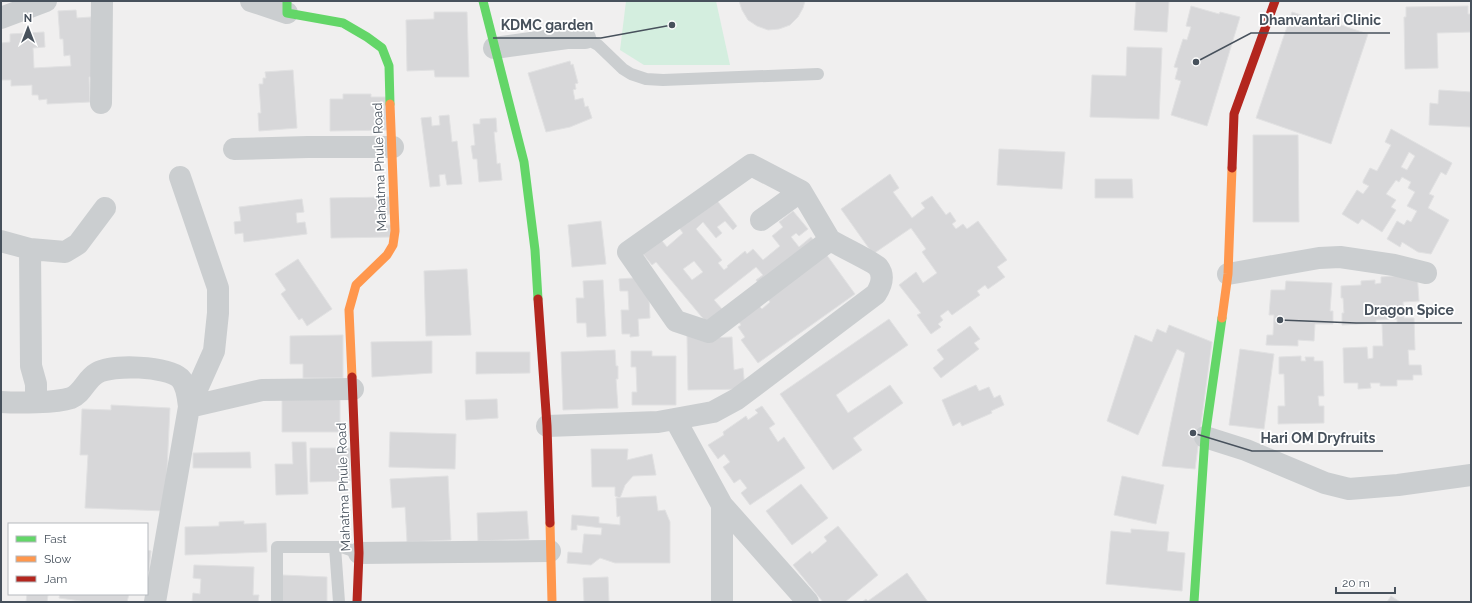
<svg xmlns="http://www.w3.org/2000/svg" width="1472" height="603" viewBox="0 0 1472 603" font-family="Raleway,sans-serif">
	<style>
		.green { fill: #d4eedf }
		.building { fill: #d7d7d9; stroke: #e1e1e2; fill-rule: evenodd }
		.lines { fill: none; stroke-linecap: round; stroke-linejoin: round }
		.lane { stroke: #cbced0; stroke-width: 12 }
		.street { stroke: #cbced0; stroke-width: 22 }
		.fast { stroke: #63d668; stroke-width: 9 }
		.slow { stroke: #ff974d; stroke-width: 9 }
		.jam { stroke: #b3261e; stroke-width: 9 }
		.labels { text-anchor: middle; stroke-width: 3.5; stroke-linejoin: round; paint-order: stroke }
		.street-label { font-size: 13px; fill: #47515c; stroke: #fff }
		.leader { fill: none; stroke: #47515c; stroke-width: 1.5 }
		.callout-dot { fill: #47515c; stroke: #fff; stroke-width: 1.5 }
		.callout-label { font-size: 14px; text-anchor: middle; font-weight: bold; fill: #47515c; stroke: #fff; stroke-width: 3.5; stroke-linejoin: round; paint-order: stroke }
	</style>
	<rect width="100%" height="100%" fill="#f0efef"/>
	<path class="green" d="M626,1H716L730,65H644L620,50Z"/>
	<path class="building" d="M739,1H805L803,8L798,17L790,25L779,29L768,30L757,26L748,20L742,10Z
		M1136,1H1169L1167,32L1134,30Z
		M1191,6L1219,14L1220,12L1240,17L1207,126L1171,115L1181,81L1175,79L1178,68L1174,67L1183,39L1187,40L1191,27L1186,26Z
		M1468,6V14H1471V32L1437,33L1438,68L1405,69L1404,17H1406V7Z
		M76,10L77,18L91,17L95,77H89L90,102L47,104V99L39,100L38,95H32V85L11,86V80H1V43L10,42V34L44,32L45,47L33,48L34,68L71,66L70,55L64,56L63,39H60L58,11Z
		M434,12H467L469,77H435L434,70L407,71L406,20L434,19Z
		M1292,12L1321,22L1323,19L1368,34L1331,144L1256,118Z
		M1127,47L1162,48L1159,119L1090,117L1092,75L1126,76Z
		M570,61L571,65L573,64L578,83L575,84L576,89L573,90L575,100L583,98L585,107L588,106L592,118L570,127L546,132L528,73Z
		M293,70L297,128L259,131L258,113H261L259,84H263V78H266L265,72Z
		M1439,90L1471,92V127L1429,125L1430,103L1438,104Z
		M343,94H371V97H388L389,130L330,131V99H343Z
		M449,115L452,142L457,141L462,184L447,185L445,174L439,175L440,186L430,187L421,118L431,117L432,126L440,125L439,116Z
		M496,118L497,132H494L497,164L500,163L502,180L479,182L477,159H473L471,146L475,145L473,124H480V119Z
		M1391,129L1452,163L1446,175L1441,172L1429,194L1434,196L1428,208L1449,220L1431,254L1418,252L1402,242L1400,247L1387,239L1397,221L1404,225L1407,220L1411,222L1417,211L1407,206L1415,192L1408,188L1411,182L1402,177L1399,182L1396,180L1386,194L1396,200L1391,207L1396,210L1382,232L1362,219L1358,224L1342,214L1357,190L1363,194L1369,186L1363,183V181L1370,168L1377,171L1391,145L1385,142ZM1409,152L1415,156L1407,170L1401,167Z
		M1253,135H1298L1299,222H1253Z
		M999,149L1065,152L1062,189L997,185Z
		M890,174L899,188L893,192L912,218L925,208L921,203L932,196L946,215L950,212L956,221L952,224L956,229L963,224L967,229L978,221L1007,260L997,267L1005,277L988,289L985,285L977,291L980,295L952,315L948,310L940,316L943,320L938,324L941,327L931,334L917,315L921,313L899,285L916,272L923,283L937,273L922,252L926,249L911,228L873,254L841,209Z
		M1095,179H1132L1133,198H1095Z
		M390,197V214L381,215V225H391V237L331,238L330,198Z
		M715,198L737,226L733,230L725,221L717,227L722,233L716,238L703,222L696,229L722,260L718,263L724,270L728,267L727,266L745,251L747,254L753,249L763,260L780,246L772,236L783,227L779,222L793,211L808,229L799,236L796,233L791,237L799,247L811,237L818,246L759,284L756,280L763,275L756,267L714,300L722,309L706,322L656,262L652,265L634,243L657,235L667,247L683,233L674,221ZM694,261L703,272L692,280L683,269Z
		M302,199L304,212L296,213L297,223L305,222L307,234L244,242L243,233L235,234L234,222L241,221L239,207Z
		M601,221L606,264L572,267L568,225Z
		M826,254L855,294L758,363L741,340L745,337L738,327L741,325L735,316L759,306L762,309L770,302L768,299Z
		M298,259L332,309L307,326L302,318L299,320L281,294L286,290L275,274Z
		M467,269L471,335L426,336L424,271Z
		M1417,273L1419,301L1403,302L1404,318H1414L1415,350H1408L1409,365H1421L1422,375H1413V380H1397V386H1380V383H1370L1371,388L1358,389V383H1344L1343,348L1367,347L1368,359L1373,358V346H1383L1382,324L1397,323V319L1376,320V323L1342,325V313H1344L1343,298H1341V286L1361,285V281L1375,280V284L1381,283V277L1407,275Z
		M648,277L650,318L638,319L639,336L630,337V334H622L621,310H629L628,291H620L619,279Z
		M603,280L606,336L587,337L586,323H577L576,298H584L583,281Z
		M1286,281L1332,283L1330,311H1333V324H1315L1314,341L1298,340V346L1266,345L1267,335H1273L1274,315H1269L1271,290H1285Z
		M889,319L908,345L836,395L848,413L890,385L903,403L853,438L862,450L833,470L780,394Z
		M1169,325L1212,342L1195,469L1162,466L1185,353L1177,349L1138,435L1107,421L1135,335L1152,342L1157,329L1166,333Z
		M970,326L980,339L974,343L979,349L941,378L933,368L944,359L937,350Z
		M343,335V378H303V364H290V336Z
		M687,335L711,338L732,337L734,370L743,368L745,389L688,390Z
		M432,341V373L372,377L371,342Z
		M1240,349L1274,354L1264,429L1229,425Z
		M615,350L616,366H618V379H616L618,408L563,410L561,352Z
		M631,351H652V356H676V405H632V392H637L636,367H631Z
		M476,352H530V373L476,374Z
		M1301,356V361H1306L1305,357H1314V361H1323L1324,396H1318L1319,406H1324V423L1278,424V406H1285L1284,374H1279V357Z
		M976,385L979,391L989,387L994,398L1000,395L1004,405L991,411L992,413L962,426L960,422L953,426L942,400Z
		M282,398H340V432H282Z
		M497,399L498,418L466,420L465,400Z
		M111,405L170,408L165,511L85,508L88,455H80L82,409L111,410Z
		M762,406L775,424L769,428L778,442L784,437L805,468L750,505L741,493L747,488L740,479L734,483L723,467L730,462L724,454L718,459L708,445L724,435L723,432L746,416L748,420L758,413L755,410Z
		M390,432L456,434L455,469L389,467Z
		M292,442H306L308,494L276,495L275,464H293Z
		M310,448H350V481L310,482Z
		M591,449H628L627,460L652,454L656,475L633,476L625,485L620,498L615,496V487H592Z
		M250,452L251,468H193V453Z
		M448,476L451,540L407,542L405,507L392,508L390,479Z
		M1122,476L1164,485L1156,524L1114,515Z
		M801,484L828,518L792,545L766,511Z
		M656,496L658,511L665,510L670,522V563H615L600,558L591,565L567,563L568,552L582,553L584,534L601,535L602,528L577,525V530H571L572,515L599,517V523L620,525V516L617,517L616,498Z
		M527,511L529,539L478,541L477,513Z
		M244,521V524L266,523L267,552L185,555V527L219,526V522Z
		M838,526L878,575L845,602H823L793,565L810,551L812,554L827,541L824,537Z
		M1131,529L1169,532L1167,551L1185,553L1182,591L1106,584L1111,531L1131,533Z
		M147,550L151,551L149,571H147Z
		M194,565L254,567L253,595H259L258,602H192L193,593L200,594L201,579L193,578Z
		M907,573L928,602H862L866,599L868,601Z
		M282,575L327,577V602H281Z
		M608,577L609,602H584L583,578Z
		M27,594L48,595L47,602H26Z
		M60,594H129L127,602H88L59,598Z
		M1391,596L1400,602H1387Z"/>
	<g class="lines">
		<path class="lane" d="M585,38L598,45L623,69L631,74L646,79L663,80L818,74
			M335,547L339,602
			M277,602V547H342L359,553"/>
		<path class="street" d="M251,1L287,13
			M1,18L46,1
			M494,48L567,38H585
			M101,103L102,1
			M234,149L308,147H393
			M751,165L801,191L830,240L709,332L676,321L628,252Z
			M180,177L218,288V313L214,351L189,407
			M761,220L801,191
			M1,241L30,249L65,252L78,244L105,208
			M30,249L31,366L36,384V401
			M1228,274L1319,258L1340,257L1394,265L1426,273
			M1,402C18,403 56,403 71,398C83,393 86,379 97,373C113,364 166,366 180,378C187,385 188,398 189,407L155,602
			M189,407L262,390L353,389
			M675,419L722,505L808,602
			M547,426L658,422L713,412L737,399L876,294C881,286 885,276 878,267C874,262 838,245 830,240
			M1205,437L1246,450L1325,483L1349,489L1398,485L1471,475
			M722,505V602
			M359,553L550,551"/>
		<path class="fast" d="M287,1V13L343,23L367,37L382,48L389,66L390,104
			M483,1L524,162L535,250L538,299
			M1194,602L1205,437L1222,318"/>
		<path class="slow" d="M1222,318L1228,274L1232,168
			M352,377L349,310L356,285L387,255L393,245L395,231L390,104
			M550,523L552,602"/>
		<path class="jam" d="M1232,168L1234,114L1275,1
			M538,299L547,426L550,523
			M352,377L359,553L357,602"/>
	</g>
	<g class="labels">
		<g class="street-label">
			<text transform="translate(379 167) rotate(-92)" y="5">Mahatma Phule Road</text>
			<text transform="translate(343 487) rotate(-92)" y="5">Mahatma Phule Road</text>
		</g>
	</g>
	<path class="leader" d="M1196 62L1251 33H1390M672 25L601 38H493M1280 320L1356 323H1462M1193 433L1252 451H1383"/>
	<g class="callout-dot">
		<circle cx="1196" cy="62" r="4"/>
		<circle cx="672" cy="25" r="4"/>
		<circle cx="1280" cy="320" r="4"/>
		<circle cx="1193" cy="433" r="4"/>
	</g>
	<g class="callout-label">
		<text x="1320" y="25">Dhanvantari Clinic</text>
		<text x="547" y="30">KDMC garden</text>
		<text x="1409" y="315">Dragon Spice</text>
		<text x="1318" y="443">Hari OM Dryfruits</text>
	</g>
	<rect width="1472" height="603" fill="none" stroke="#47515c" stroke-width="4"/>
	<rect x="8" y="523" width="140" height="72" fill="#ffffff" stroke="#b5b9be"/>
	<rect x="16" y="536" width="20" height="6" fill="#63d668" stroke="#b5b9be"/>
	<text x="44" y="543" font-size="12" fill="#47515c">Fast</text>
	<rect x="16" y="556" width="20" height="6" fill="#ff974d" stroke="#b5b9be"/>
	<text x="44" y="563" font-size="12" fill="#47515c">Slow</text>
	<rect x="16" y="576" width="20" height="6" fill="#b3261e" stroke="#b5b9be"/>
	<text x="44" y="583" font-size="12" fill="#47515c">Jam</text>
	<g transform="translate(28 28)" stroke="#ffffff" stroke-width="3" paint-order="stroke">
	<path d="M0-3L7 15L0 10L-7 15Z" fill="#47515c"/>
	<text y="-6" font-size="11" font-weight="bold" text-anchor="middle" fill="#47515c">N</text>
	</g>
	<path d="M1336 587v6h59v-6" fill="none" stroke="#47515c" stroke-width="2"/>
	<text x="1342" y="587" font-size="12" fill="#47515c" stroke="#ffffff" stroke-width="3" paint-order="stroke">20 m</text>
</svg>
